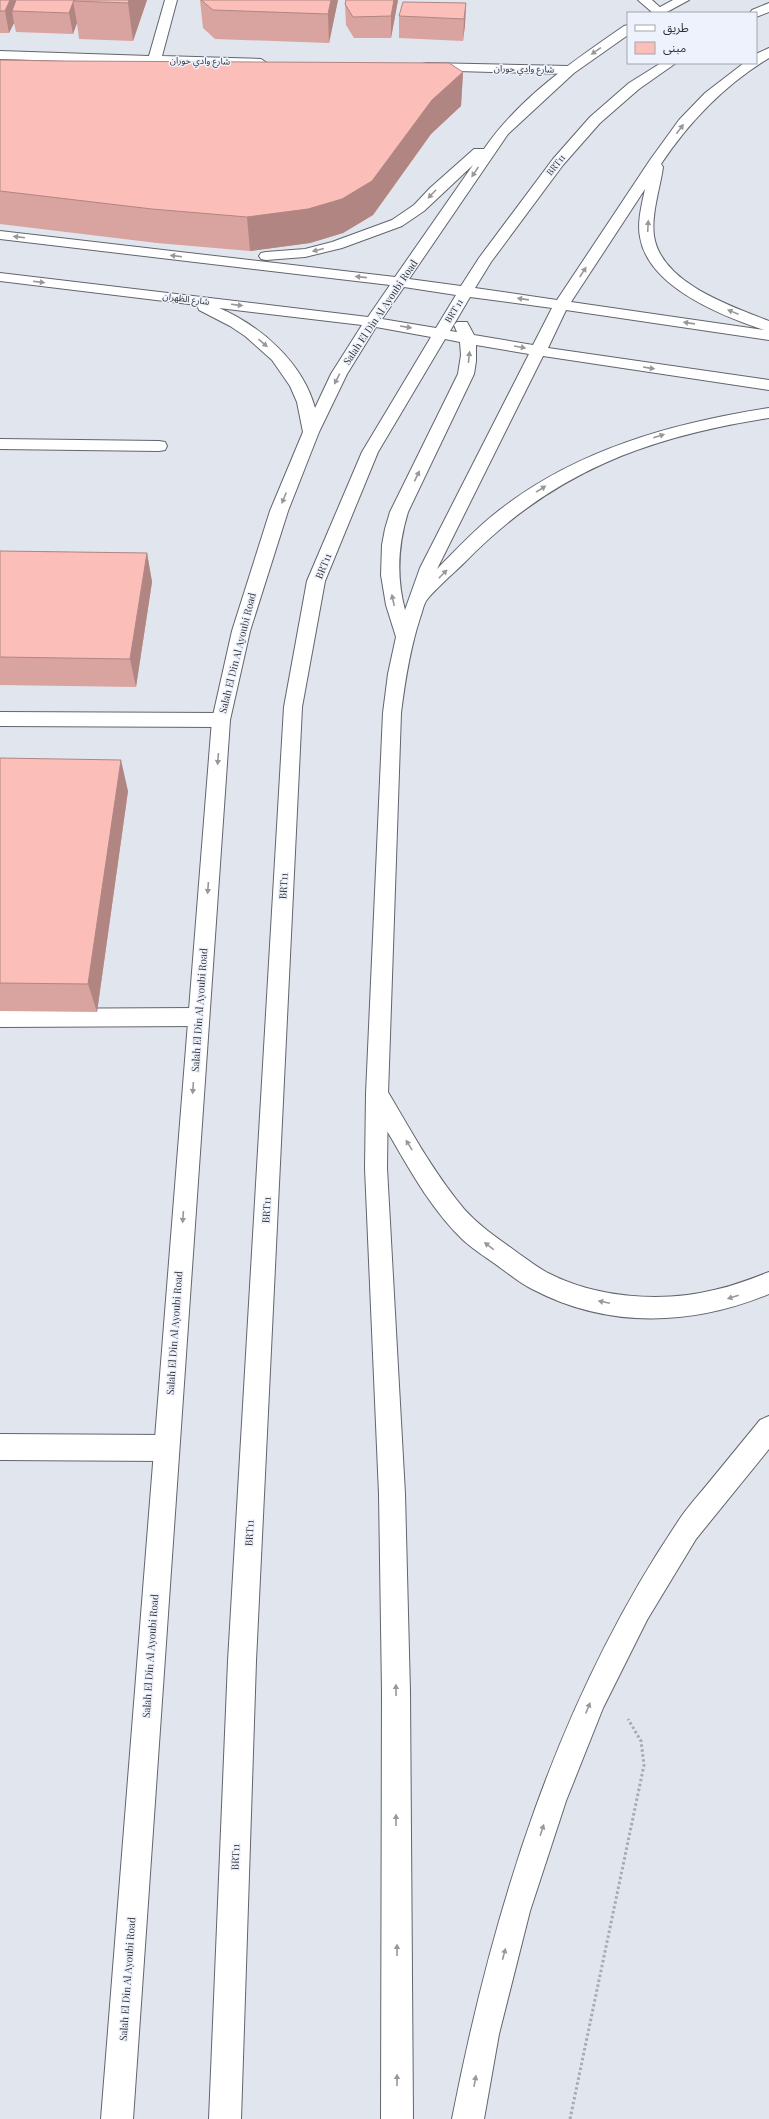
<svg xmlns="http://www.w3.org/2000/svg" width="769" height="2119" viewBox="0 0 769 2119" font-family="'Playfair Display','Noto Sans Arabic',serif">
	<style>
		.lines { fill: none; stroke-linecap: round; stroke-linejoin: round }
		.minor-casing { stroke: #62656e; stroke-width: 2 }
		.major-casing { stroke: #62656e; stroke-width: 2 }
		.path { stroke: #a6aab1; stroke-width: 3; stroke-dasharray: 2.5 2.5; stroke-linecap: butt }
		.minor { fill: #fff; fill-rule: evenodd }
		.major { fill: #fff; fill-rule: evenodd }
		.wall { fill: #d9a39f }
		.shaded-wall { fill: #b08582 }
		.building { fill: #fcbeb9; stroke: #b08582 }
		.oneway { fill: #98989a }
		.labels { text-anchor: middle; stroke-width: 3; stroke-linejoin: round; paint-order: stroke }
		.far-street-label { font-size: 9px; fill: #303235; stroke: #eef2fc }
		.street-label { font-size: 10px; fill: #303235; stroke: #eef2fc }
	</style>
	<rect width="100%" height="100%" fill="#e1e5ee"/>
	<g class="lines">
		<defs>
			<path id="minor" d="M165,0H177L162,56L261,59L267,63L261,67L0,59V51L149,56Z
				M638,0H652L664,11L663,13H653Z
				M427,63L569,66L576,70L569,74L422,70L420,67L422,64Z
				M0,439L159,441L165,442L167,446L165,450L159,451L0,449Z
				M0,712L221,713L228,715L230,720L228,725L221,727L0,726Z
				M198,1008L206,1011L209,1017L206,1023L198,1026L0,1027V1009Z
				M377,1084L385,1087C410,1129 433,1172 464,1209C480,1227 499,1239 518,1253C528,1260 538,1268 548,1273C596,1298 662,1303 714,1290C733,1286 751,1279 769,1272V1294C691,1326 608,1329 532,1289C521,1284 512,1276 502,1269C489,1259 475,1251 463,1240C434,1212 413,1176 393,1141C384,1126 374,1110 366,1094L369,1087Z
				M769,1416V1449L696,1539L647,1620L603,1708L566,1801L530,1911L499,2034L484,2119H452C493,1909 557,1702 677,1523C685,1510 696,1498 706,1486C724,1464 742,1442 760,1420Z
				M0,1434L165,1435L174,1439L178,1448L174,1457L165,1461L0,1460Z"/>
			<path id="major" d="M673,0H689L665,13H649Z
				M769,3V12L756,17V13H750L752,10Z
				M628,25V35L574,73L508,134L409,279L461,286L479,258L553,159L590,117L629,83L661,63H676L639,89L600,123L563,165L491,262L475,288L557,300L650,160L679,120L705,93L744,63H756V54L769,48V58C726,84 689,122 661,164L663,167C660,189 651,214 654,236C661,283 731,306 769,321V340L566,310L548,348L769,380V390L543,356L437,569C456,550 475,529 497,512C575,450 672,423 769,408V418C647,437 552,472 464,563C455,572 432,592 426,601C423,606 422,613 420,618C410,649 405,681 401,713L388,1094L387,1168L405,1494L410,1692L413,2119H381L382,1692L379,1494L365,1168L366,1094L383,713L388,674L396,637L386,605L381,575L382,545L385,529L390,512L458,374L461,355L460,342L445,339L378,452L325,581L302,707L256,1661L241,2119H209L228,1661L284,707L307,581L362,452L431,337L376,327L347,374L319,432L288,511L250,631L230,720L133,2119H101L212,720L232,631L270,511L303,432L297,402L290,386L272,360L245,336L230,326L199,310L197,305L0,281V273L368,317L390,285L0,239V231L395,277L473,165L424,211L402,226L342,248L305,257L266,260L261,259L259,256L261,253L266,252L305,249L332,242L392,220L414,205L430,188L474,149H484C519,98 573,61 624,26ZM645,189C642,204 637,222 640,237C648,287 722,316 764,330L571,302ZM404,287L456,295L436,328L382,319ZM470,297L552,308L533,345L474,335L467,322H457L454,325L457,332L450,331ZM219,308L362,325L331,374L315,408C303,363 261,326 219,308ZM476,345L529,354L420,568L405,610C396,576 398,545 408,512L474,374L476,361Z"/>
		</defs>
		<use href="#minor" class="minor-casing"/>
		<use href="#major" class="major-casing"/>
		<path class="path" d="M570,2119L644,1765L641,1741L628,1719"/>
		<use href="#minor" class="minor"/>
		<use href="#major" class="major"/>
	</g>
	<path class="wall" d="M0,0H147L133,41L79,39L77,23L73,34L16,32L14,23L9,33H0Z
		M200,0H338L329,43L215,39L203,28Z
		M346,0H398L391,38H354L346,25L345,4Z
		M466,3L465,25L463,41L399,38V16Z
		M0,60L463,72L461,106L431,134L373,215L343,233L310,243L250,251L157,243L0,224Z
		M0,551L147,553L152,582L136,687L0,685Z
		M0,758L128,791L97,1012L0,1011Z"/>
	<path class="shaded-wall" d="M10,0H24L12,11L14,23L9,33L5,11Z
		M129,0H147L133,41L128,3Z
		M331,0H338L329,43L328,14Z
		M394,0H398L391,38V16Z
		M73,1L77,23L73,34L69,13Z
		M466,3L465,25L463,41L464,19Z
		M463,72L461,106L431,134L373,215L343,233L310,243L250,251L247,217L432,100Z
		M147,553L152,582L136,687L130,659Z
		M121,760L128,791L97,1012L88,984Z"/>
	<path class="building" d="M0,0H10L5,11H0Z
		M16,0H74L69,13L12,11Z
		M74,0H129L128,3L73,1Z
		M201,0H331L328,14L213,10Z
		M346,0H394L391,16L353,17L345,4Z
		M403,2L466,3L464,19L399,16Z
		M0,60L59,61L449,63L463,72L432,100L372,181L342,199L308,209L247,217L152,209L0,191Z
		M0,551L147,553L130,659L0,657Z
		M0,758L121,760L88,984L0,983Z"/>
	<defs><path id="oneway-solid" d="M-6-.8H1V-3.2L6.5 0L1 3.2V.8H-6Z"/></defs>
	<g class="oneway">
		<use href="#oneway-solid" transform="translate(596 51) rotate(145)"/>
		<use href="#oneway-solid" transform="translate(680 129) rotate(-53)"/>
		<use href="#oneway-solid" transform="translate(475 172) rotate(124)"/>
		<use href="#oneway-solid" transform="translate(432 194) rotate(134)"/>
		<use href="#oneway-solid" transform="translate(648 226) rotate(-87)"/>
		<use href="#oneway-solid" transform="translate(19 237) rotate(-173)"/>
		<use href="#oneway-solid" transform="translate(318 250) rotate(166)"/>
		<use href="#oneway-solid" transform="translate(176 256) rotate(-173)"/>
		<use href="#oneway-solid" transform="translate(583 272) rotate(-57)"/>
		<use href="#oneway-solid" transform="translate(361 277) rotate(-174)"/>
		<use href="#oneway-solid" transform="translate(39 282) rotate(7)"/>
		<use href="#oneway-solid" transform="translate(523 299) rotate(-172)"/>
		<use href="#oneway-solid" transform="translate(237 305) rotate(7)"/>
		<use href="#oneway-solid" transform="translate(733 312) rotate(-158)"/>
		<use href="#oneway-solid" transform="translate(689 323) rotate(-172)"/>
		<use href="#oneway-solid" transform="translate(406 327) rotate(9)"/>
		<use href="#oneway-solid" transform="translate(263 343) rotate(40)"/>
		<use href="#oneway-solid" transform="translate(520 347) rotate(10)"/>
		<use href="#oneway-solid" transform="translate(469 357) rotate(-84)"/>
		<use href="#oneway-solid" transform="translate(649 368) rotate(9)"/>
		<use href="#oneway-solid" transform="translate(337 379) rotate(117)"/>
		<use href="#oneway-solid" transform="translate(659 436) rotate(-18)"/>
		<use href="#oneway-solid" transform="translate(417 476) rotate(-64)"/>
		<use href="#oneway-solid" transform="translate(541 489) rotate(-32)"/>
		<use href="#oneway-solid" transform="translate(284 498) rotate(112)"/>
		<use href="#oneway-solid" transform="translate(443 574) rotate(-45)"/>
		<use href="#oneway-solid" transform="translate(393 600) rotate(-102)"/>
		<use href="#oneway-solid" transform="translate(218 759) rotate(94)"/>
		<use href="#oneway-solid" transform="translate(208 888) rotate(94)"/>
		<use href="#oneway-solid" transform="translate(193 1088) rotate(94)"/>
		<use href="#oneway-solid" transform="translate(409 1145) rotate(-122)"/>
		<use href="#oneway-solid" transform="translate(183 1217) rotate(94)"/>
		<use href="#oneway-solid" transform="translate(489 1246) rotate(-143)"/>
		<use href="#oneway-solid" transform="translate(733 1297) rotate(162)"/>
		<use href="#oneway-solid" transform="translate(604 1302) rotate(-168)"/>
		<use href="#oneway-solid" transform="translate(396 1690) rotate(-91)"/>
		<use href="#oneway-solid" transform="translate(588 1708) rotate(-68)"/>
		<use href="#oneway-solid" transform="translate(396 1820) rotate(-90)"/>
		<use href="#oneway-solid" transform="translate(542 1830) rotate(-72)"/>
		<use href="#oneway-solid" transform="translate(397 1950) rotate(-90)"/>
		<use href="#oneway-solid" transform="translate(504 1954) rotate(-75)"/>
		<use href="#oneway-solid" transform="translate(397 2080) rotate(-90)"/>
		<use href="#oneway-solid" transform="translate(475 2081) rotate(-80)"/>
	</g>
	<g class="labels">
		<g class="far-street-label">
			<text transform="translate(200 61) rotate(1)" y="3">شارع وادي حوران</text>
			<text transform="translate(524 69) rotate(1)" y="3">شارع وادي حوران</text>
			<text transform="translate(556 165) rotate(-52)" y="3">BRT11</text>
			<text transform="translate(186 299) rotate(7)" y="3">شارع الظهران</text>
			<text transform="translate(454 311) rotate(-58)" y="3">BRT 11</text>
		</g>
		<g class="street-label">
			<text transform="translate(380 312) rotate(-56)" y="4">Salah El Din Al Ayoubi Road</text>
			<text transform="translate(323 566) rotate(-68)" y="4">BRT11</text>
			<text transform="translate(237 653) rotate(-76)" y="4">Salah El Din Al Ayoubi Road</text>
			<text transform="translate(283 886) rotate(-87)" y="4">BRT11</text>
			<text transform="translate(199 1010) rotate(-86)" y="4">Salah El Din Al Ayoubi Road</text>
			<text transform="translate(266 1210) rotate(-87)" y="4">BRT11</text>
			<text transform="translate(174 1333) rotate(-86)" y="4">Salah El Din Al Ayoubi Road</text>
			<text transform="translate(249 1533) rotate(-87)" y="4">BRT11</text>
			<text transform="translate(150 1656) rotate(-86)" y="4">Salah El Din Al Ayoubi Road</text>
			<text transform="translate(235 1857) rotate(-88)" y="4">BRT11</text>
			<text transform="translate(127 1979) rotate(-86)" y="4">Salah El Din Al Ayoubi Road</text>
		</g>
	</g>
	<rect x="627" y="12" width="130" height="52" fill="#eef2fc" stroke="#a2a5ac"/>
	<rect x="635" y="25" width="20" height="6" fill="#ffffff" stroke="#a2a5ac"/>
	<text x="663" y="32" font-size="12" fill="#303235">طريق</text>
	<rect x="635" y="42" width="20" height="12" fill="#fcbeb9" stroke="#a2a5ac"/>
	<text x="663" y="52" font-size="12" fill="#303235">مبنى</text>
</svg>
